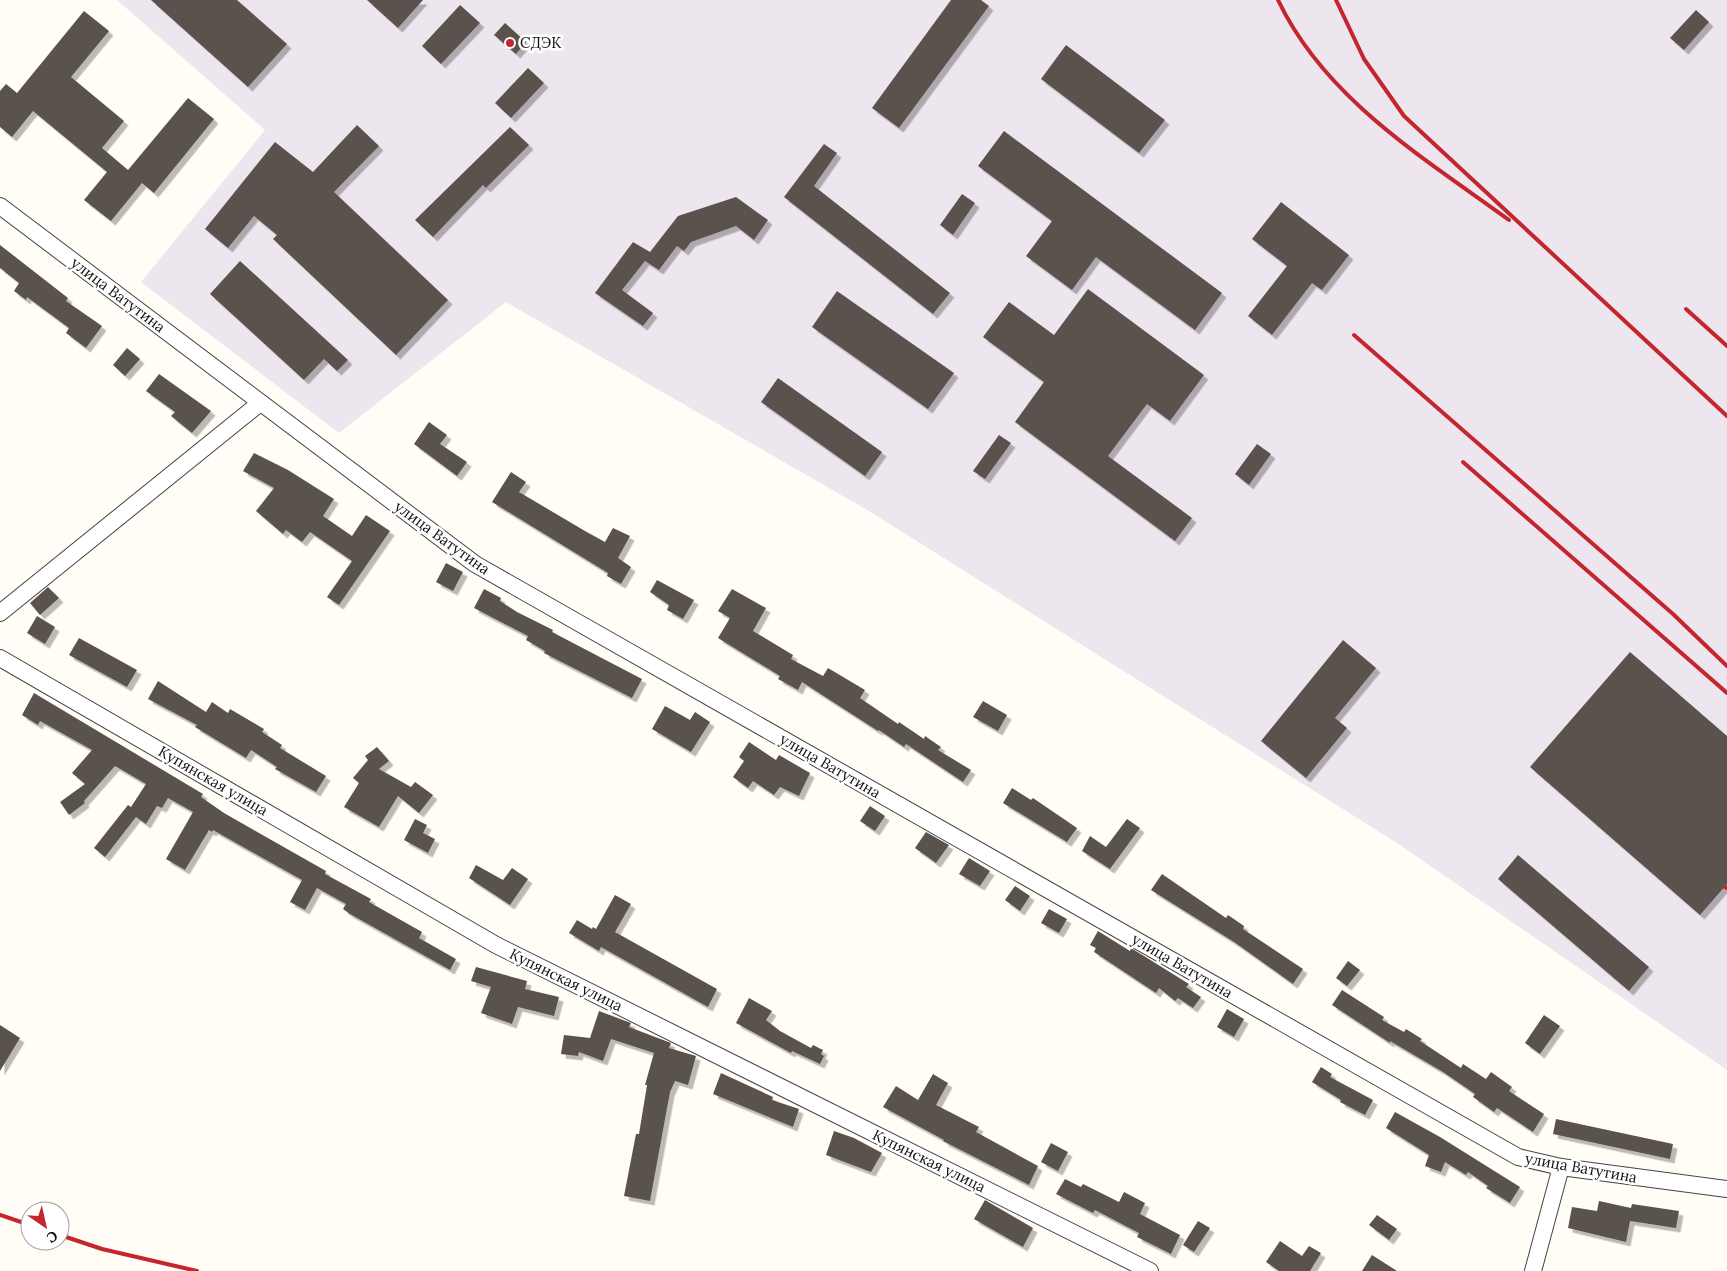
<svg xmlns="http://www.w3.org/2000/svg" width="1727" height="1271" viewBox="0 0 1727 1271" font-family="Lora,serif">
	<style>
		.industrial { fill: #eee6ef }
		.building { fill: #5a524d; filter: url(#shadow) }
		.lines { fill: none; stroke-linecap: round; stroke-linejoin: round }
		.minor-casing { stroke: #444; stroke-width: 18 }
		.minor { stroke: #fff; stroke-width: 16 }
		.rail { stroke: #c4262e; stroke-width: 4 }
		.poi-dot { fill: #c4262e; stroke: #fff; stroke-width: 2 }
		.labels { text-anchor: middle; stroke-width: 5; stroke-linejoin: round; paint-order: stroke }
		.poi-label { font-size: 15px; fill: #111; stroke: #fff; text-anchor: start }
		.street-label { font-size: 15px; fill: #111; stroke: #fff }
	</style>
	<defs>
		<filter id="shadow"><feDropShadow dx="4.5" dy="4.5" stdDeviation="0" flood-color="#0004"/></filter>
	</defs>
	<rect width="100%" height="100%" fill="#fffdf5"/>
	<path class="industrial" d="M117,0H1727V1070L1397,843L869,511L506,302L339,433L141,282L265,130Z"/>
	<path class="building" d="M151,0H237L287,44L248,87Z
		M367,0H423L398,28Z
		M951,0H981L989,6L899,128L872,108Z
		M460,5L480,23L441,64L422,46Z
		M1696,10L1709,22L1684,50L1670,38Z
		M84,11L109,31L71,77L124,121L102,148L128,170L188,98L214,119L154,193L142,183L111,221L84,200L107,172L33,111L12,137L0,127V91L6,84L17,93Z
		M505,23L526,42L516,54L494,35Z
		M1066,45L1165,120L1139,153L1041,79Z
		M528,68L544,83L511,118L495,103Z
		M357,125L379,146L334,192L448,300L396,355L273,239L277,235L254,216L228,248L205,229L275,142L313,172Z
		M510,127L529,145L486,188L483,185L433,237L415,220Z
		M1004,131L1222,293L1195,330L1096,257L1072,290L1026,256L1052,221L978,166Z
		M824,144L837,153L814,186L950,293L933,314L784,197Z
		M962,194L975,203L953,235L940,225Z
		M736,197L768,220L754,240L736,226L691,242L684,251L677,246L659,270L645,261L622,290L653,313L643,326L595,293L633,242L650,252L678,216Z
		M1281,202L1349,255L1322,290L1312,283L1272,335L1248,316L1287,266L1252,239Z
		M0,245L68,298L66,301L102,326L86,348L66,333L69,328L27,297L26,300L14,291L19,283L0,268Z
		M240,261L348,360L337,371L324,359L304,380L210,294Z
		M1088,289L1204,375L1170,421L1147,404L1108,456L1192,518L1175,541L1015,422L1044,382L983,337L1009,302L1054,335Z
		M837,291L954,373L928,409L812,327Z
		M127,348L140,359L125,376L113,365Z
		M159,374L211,411L192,433L171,416L175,412L146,391Z
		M778,378L882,452L865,476L761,402Z
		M429,422L447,435L440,444L467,462L457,476L414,444Z
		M999,435L1011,443L985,479L973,471Z
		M1257,444L1271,454L1249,485L1235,474Z
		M254,453L288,470L334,499L323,516L352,536L366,515L390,531L339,605L327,597L352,561L310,532L302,542L286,530L283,534L256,511L274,488L243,471Z
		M511,472L526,482L519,492L585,531L605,542L613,528L630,536L618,558L631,567L621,584L607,576L608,573L492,502Z
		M446,563L463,572L453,591L436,582Z
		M657,580L694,600L683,619L667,610L669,605L650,592Z
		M48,587L59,598L40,615L30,603Z
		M484,589L501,598L500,601L517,612L553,630L552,632L642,679L632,698L544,653L545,651L526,640L528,636L474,608Z
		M732,589L766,608L753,631L793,655L791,659L823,676L828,668L865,690L860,698L898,724L899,722L924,739L925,736L941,747L938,750L971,770L963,782L906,744L904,747L879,730L878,731L802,682L798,690L778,679L780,676L718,638L730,618L718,611Z
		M37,616L55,627L45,644L27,633Z
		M79,638L137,670L127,687L69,655Z
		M1343,640L1376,668L1335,718L1347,728L1306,778L1261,741Z
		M1630,652L1727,736V884L1700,915L1530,767Z
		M158,681L206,712L212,702L228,713L230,709L264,729L262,732L282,745L280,748L326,776L316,792L275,769L277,767L251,750L246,758L195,727L197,725L148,699Z
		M34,693L203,794L201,797L224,813L326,871L325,874L371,899L369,902L422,932L419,938L456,959L450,970L350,914L343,909L346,904L317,888L305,910L290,902L302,880L213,830L212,832L209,830L185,870L166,859L193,812L168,798L162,808L157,806L146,824L136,817L105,857L94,848L128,805L131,807L146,784L115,766L84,801L85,803L69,815L60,802L85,784L72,773L92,750L40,721L38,725L22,715Z
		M983,701L1007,715L998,731L973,717Z
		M665,706L690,720L695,712L710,722L691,752L652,729Z
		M749,742L776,760L779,755L810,773L799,796L780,787L774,795L753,781L748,788L733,777L744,761L739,757Z
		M377,747L389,761L379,769L411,787L415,782L433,795L419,813L398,796L379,827L344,807L359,783L353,778L368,760L365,756Z
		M1012,788L1031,800L1033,798L1077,828L1067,842L1003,803Z
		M870,806L885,816L875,831L860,821Z
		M415,819L427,825L423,833L435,839L428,853L404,840Z
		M1127,819L1140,828L1110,869L1082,851L1090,836L1106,847Z
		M926,832L949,845L936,863L915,848Z
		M1518,855L1649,967L1629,991L1498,879Z
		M969,858L990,871L980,886L959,874Z
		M476,865L503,880L512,868L528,879L510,905L469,878Z
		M1162,874L1226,918L1228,915L1244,926L1243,929L1303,969L1293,984L1234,942L1151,890Z
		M1015,886L1030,896L1020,911L1005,900Z
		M615,895L631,904L615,932L717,989L708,1007L601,947L599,951L569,933L577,920L592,929L593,927L596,929Z
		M1049,909L1067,919L1059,933L1041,923Z
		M1098,931L1130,951L1131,948L1144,956L1189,984L1186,987L1201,997L1193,1008L1178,998L1175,1001L1159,988L1156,993L1094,952L1096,948L1090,945Z
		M1348,961L1360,970L1347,986L1336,978Z
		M476,967L527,981L525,989L559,997L554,1016L518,1007L512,1024L481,1013L491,987L471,981Z
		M1342,990L1384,1017L1382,1020L1404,1032L1406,1029L1422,1039L1420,1041L1461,1068L1463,1064L1486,1079L1491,1072L1512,1087L1509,1091L1544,1114L1533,1132L1497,1108L1494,1112L1473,1097L1475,1094L1443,1072L1390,1041V1043L1332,1005Z
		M749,998L772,1011L766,1020L780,1031L811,1048L813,1045L823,1050L821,1054L824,1056L820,1064L792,1051L791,1053L736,1023Z
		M1227,1009L1244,1019L1234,1037L1217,1027Z
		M599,1011L631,1023L629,1027L671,1043L669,1048L696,1056L688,1085L675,1081L670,1092L650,1201L624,1196L636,1134H639L647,1085H645L654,1053L611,1039L603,1061L579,1052L578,1056L561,1054L564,1035L590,1038Z
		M1544,1015L1560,1026L1540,1054L1525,1043Z
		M0,1025L20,1038L0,1071Z
		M1321,1067L1332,1074L1330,1077L1373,1100L1365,1115L1340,1102L1341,1100L1312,1082Z
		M721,1073L773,1097L772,1100L799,1109L793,1127L713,1094Z
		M933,1074L948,1083L936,1105L979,1127L976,1132L1038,1166L1029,1185L943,1141L944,1140L883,1107L896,1086L918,1100Z
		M1395,1112L1440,1137L1520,1187L1510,1203L1486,1188L1488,1186L1468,1172L1466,1175L1445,1162L1441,1172L1425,1166L1429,1155L1386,1128Z
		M1556,1119L1673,1144L1670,1159L1553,1134Z
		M834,1131L854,1138L882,1153L871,1172L826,1155Z
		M1051,1143L1068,1152L1058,1171L1041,1162Z
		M1065,1179L1081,1187L1083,1184L1119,1202L1124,1192L1145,1203L1140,1214L1180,1235L1171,1254L1137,1237L1139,1233L1095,1210L1093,1213L1056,1194Z
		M985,1200L1033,1228L1023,1247L974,1219Z
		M1599,1201L1631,1208L1632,1204L1679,1211L1676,1228L1630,1221L1626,1242L1568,1228L1572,1207L1597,1211Z
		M1377,1215L1397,1229L1389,1240L1369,1225Z
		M1198,1221L1210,1228L1194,1252L1183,1245Z
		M1280,1241L1302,1256L1309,1246L1321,1253L1310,1271H1279L1266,1262Z
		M1372,1255L1397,1271H1362Z"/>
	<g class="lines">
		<defs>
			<path id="minor" d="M0,206L475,564L1518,1157L1561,1167L1727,1189
				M0,613L260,403
				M0,658L496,945L1150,1271
				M1533,1271L1561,1167"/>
		</defs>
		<use href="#minor" class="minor-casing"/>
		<use href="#minor" class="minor"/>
		<path class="rail" d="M1278,0C1325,99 1424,158 1509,220
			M1336,0L1364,59L1404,116L1727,416
			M1686,309L1727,346
			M1354,335L1673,614L1727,666
			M1463,462L1727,693
			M1725,887L1727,888
			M0,1215L30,1225
			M60,1235L102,1249L197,1271"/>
	</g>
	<circle class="poi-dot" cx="510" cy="43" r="5"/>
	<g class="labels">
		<g class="poi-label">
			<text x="520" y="48">СДЭК</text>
		</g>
		<g class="street-label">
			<text transform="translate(118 295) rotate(37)" y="5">улица Ватутина</text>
			<text transform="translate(442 538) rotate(36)" y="5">улица Ватутина</text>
			<text transform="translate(830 766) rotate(30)" y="5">улица Ватутина</text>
			<text transform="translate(213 781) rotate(30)" y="5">Купянская улица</text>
			<text transform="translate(1182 966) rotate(30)" y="5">улица Ватутина</text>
			<text transform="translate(566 980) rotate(26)" y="5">Купянская улица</text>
			<text transform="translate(929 1161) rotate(26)" y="5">Купянская улица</text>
			<text transform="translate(1581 1168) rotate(10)" y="5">улица Ватутина</text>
		</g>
	</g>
	<g transform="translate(45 1226) rotate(146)"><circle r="24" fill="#ffffff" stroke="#a0a0a0"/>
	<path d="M0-4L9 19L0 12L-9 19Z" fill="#c4262e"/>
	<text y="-8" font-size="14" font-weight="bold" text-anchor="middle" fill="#111111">С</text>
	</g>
</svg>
